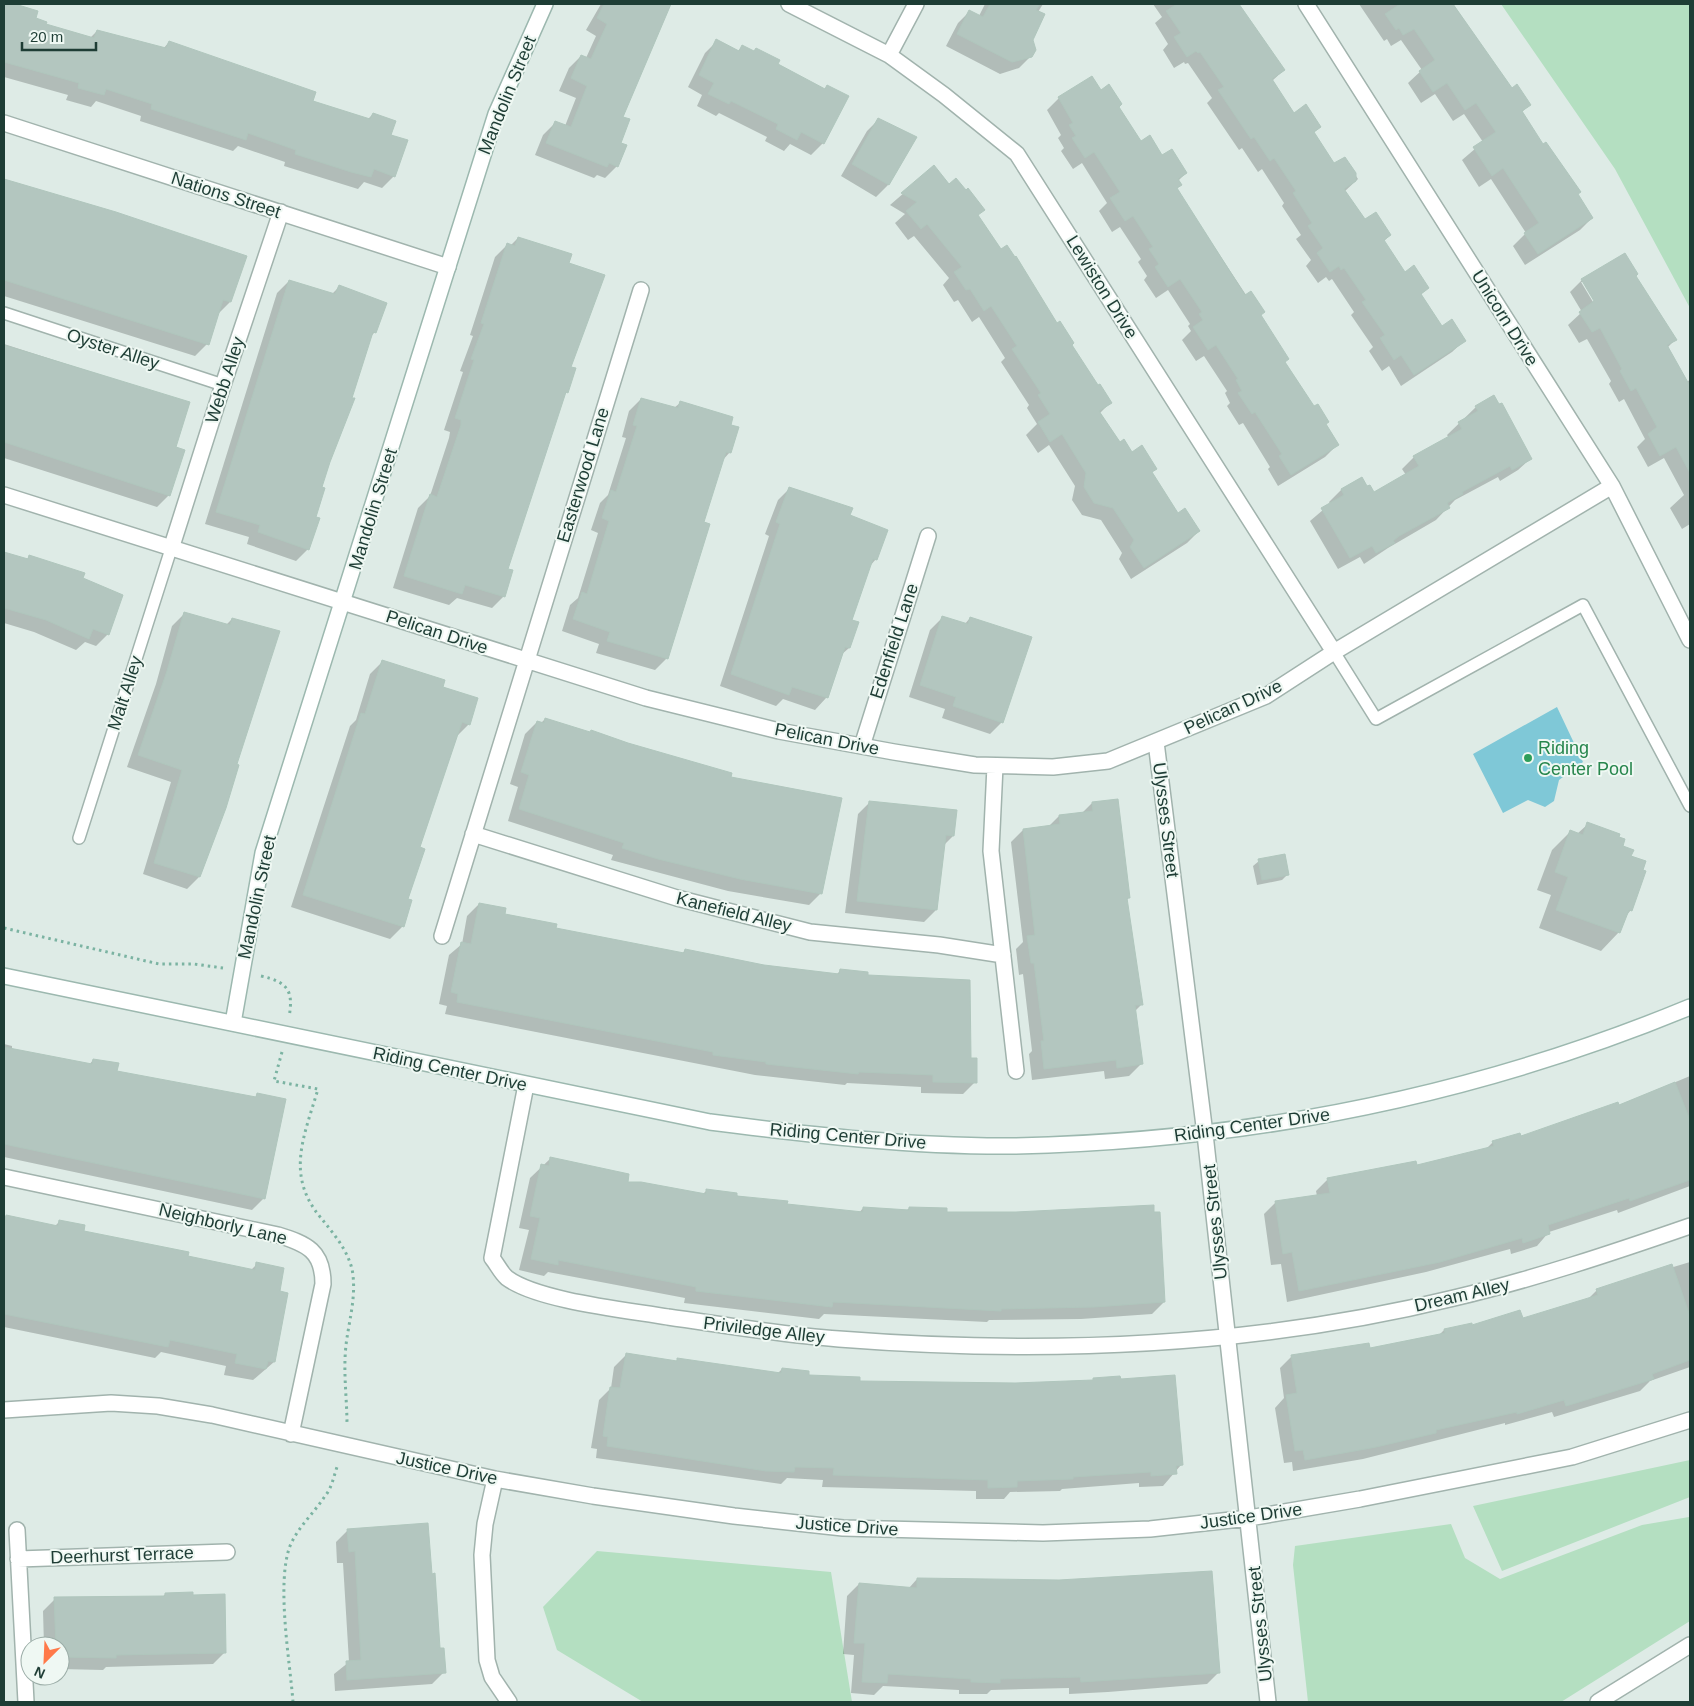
<svg xmlns="http://www.w3.org/2000/svg" width="1694" height="1706" viewBox="0 0 1694 1706" font-family="Helvetica,sans-serif">
	<style>
		.green { fill: #b4dfc1 }
		.water { fill: #7fc8d7 }
		.shadow { fill: #0003; fill-rule: evenodd }
		.building { fill: #b3c6bf; stroke: #b0c6bd }
		.lines { fill: none; stroke-linecap: round; stroke-linejoin: round }
		.lane-casing { stroke: #a1b3ad; stroke-width: 14 }
		.street-casing { stroke: #a1b3ad; stroke-width: 18 }
		.secondary-casing { stroke: #9cb8af; stroke-width: 18 }
		.path { stroke: #7bb3a2; stroke-width: 3; stroke-dasharray: 2.5 4; stroke-linecap: butt }
		.lane { stroke: #fff; stroke-width: 11 }
		.street { stroke: #fff; stroke-width: 15 }
		.secondary { stroke: #fff; stroke-width: 15 }
		.leisure-dot { fill: #2e9e5b; stroke: #eff8f3; stroke-width: 2 }
		.labels { text-anchor: middle; stroke-width: 4; stroke-linejoin: round; paint-order: stroke }
		.street-label { font-size: 18px; fill: #1e3d35; stroke: #eff8f3 }
		.leisure-label { font-size: 18px; fill: #27864d; stroke: #eff8f3; text-anchor: start }
	</style>
	<rect width="100%" height="100%" fill="#deebe6"/>
	<path class="green" d="M1501,4H1690V308L1615,169Z
		M1690,1460V1497L1502,1571L1473,1506Z
		M1689,1517L1690,1621L1561,1702H1308L1293,1565L1295,1546L1451,1524L1465,1558L1500,1579L1642,1525Z
		M597,1551L831,1572L852,1702H643L557,1650L543,1607Z"/>
	<path class="water" d="M1557,707L1583,762L1559,780L1554,801L1545,807L1528,800L1503,813L1473,754Z"/>
	<path class="shadow" d="M4,4L37,12L34,19L45,25L90,38L97,31L163,49L169,42L311,101L368,119L373,114L390,135L394,176L382,188L364,182L358,189L284,166L285,162L238,146L233,151L140,121L141,116L96,101L91,107L66,100L68,95L4,77Z
		M601,4H670L621,117L617,166L605,178L597,175L594,178L535,155L543,135L555,123L565,126L576,98L559,91L569,68L581,56L586,58L596,36L586,30Z
		M985,4H1043L1038,12L1031,39V56L1019,68L1000,74L946,46L958,23L970,11L979,16Z
		M1153,4H1222L1223,6L1227,4H1238L1284,70L1272,81L1294,114L1320,127L1313,133L1334,165L1344,158L1358,179L1344,192L1365,221L1390,235L1383,242L1404,273L1428,288L1420,295L1442,327L1464,341L1452,352L1401,386L1389,366L1382,371L1369,351L1373,347L1351,315L1354,312L1332,279L1329,281L1326,277L1318,283L1306,266L1311,260L1296,239L1301,235L1282,206L1284,203L1262,169L1258,172L1242,148L1239,150L1207,103L1212,98L1188,63L1185,64L1184,62L1174,68L1163,50L1168,44L1155,23L1162,17Z
		M1359,4H1453L1511,90L1529,105L1521,113L1592,218L1580,230L1525,265L1513,246L1526,233L1491,179L1479,187L1462,160L1483,142L1464,114L1453,121L1435,94L1421,103L1408,83L1422,70L1401,40L1391,46L1387,39L1384,41Z
		M717,41L738,51L742,47L824,90L827,86L823,143L811,155L790,144L784,151L765,141L767,137L719,113L716,116L697,106L702,95L688,87L705,53Z
		M1100,91L1118,107L1140,143L1186,173L1178,181L1181,185L1176,189L1260,316L1284,362L1337,445L1325,457L1278,486L1268,469L1270,467L1243,423L1239,425L1227,406L1230,403L1225,393L1227,391L1204,356L1196,361L1182,340L1191,331L1188,326L1190,324L1168,290L1156,298L1144,280L1147,276L1138,262L1141,259L1120,227L1112,232L1099,211L1107,203L1082,163L1073,169L1061,151L1064,148L1058,138L1061,135L1047,110L1059,98Z
		M879,119L915,138L888,185L876,197L841,176L867,131Z
		M934,167L977,216L1110,403L1100,413L1120,444L1155,469L1151,473L1177,514L1199,531L1187,543L1131,579L1119,559L1122,553L1101,520L1082,515L1072,500L1075,486L1049,445L1038,453L1026,435L1037,424L1027,408L1029,405L1001,362L1005,358L979,317L972,322L958,300L954,302L943,285L949,278L914,236L908,240L895,223L905,214L890,205Z
		M4,180L115,213L230,302L218,314L207,344L195,356L4,296V281L12,259L4,257Z
		M518,238L570,368L567,392L563,396L506,570L504,596L492,608L457,598L449,605L393,588L418,508L430,496L449,438L450,432L444,430L463,372L460,371L473,336L470,335L495,257L507,245L510,246Z
		M1624,254L1634,276L1675,340L1667,348L1686,382L1690,380V524L1682,529L1670,508L1684,495L1664,458L1648,467L1637,447L1645,439L1624,399L1619,402L1609,384L1611,381L1587,339L1579,343L1568,325L1582,312L1570,292L1582,280ZM1581,282H1584L1598,306L1596,307Z
		M289,281L331,295L339,287L375,332L370,337L329,461L320,488L308,549L296,561L247,544L249,537L205,524L277,293Z
		M4,344L188,403L175,448L169,495L157,507L4,458Z
		M641,399L674,408L680,403L730,425V452L722,461L702,522L667,658L655,670L596,653L599,644L562,631L570,605L578,598L598,533L591,530L600,503L608,495L626,438L622,437L629,411Z
		M1476,407L1530,459L1518,470L1500,481L1498,477L1455,500L1436,520L1388,548L1364,564L1360,557L1338,569L1310,521L1330,504L1329,502L1341,490L1361,478L1367,488L1373,493L1406,475L1402,469L1414,457L1449,438L1447,435Z
		M790,488L848,516L876,559L870,566L850,620L857,623L849,648L841,655L826,698L815,710L783,699L776,706L720,686L769,536L765,534L778,500Z
		M4,553L26,560L30,556L81,579L108,634L96,646L85,642L76,650L34,632L4,623Z
		M184,614L226,625L232,619L235,765L199,877L187,889L143,874L171,782L127,767L156,684L172,626Z
		M942,618L964,625L970,618L1002,722L990,734L942,718L945,709L909,697L930,630Z
		M382,662L441,688L469,724L457,736L419,848L407,900L411,901L402,927L390,939L291,907L350,726L356,720L370,674Z
		M545,719L730,778L821,893L809,905L728,891L611,860L613,855L508,821L518,787L510,784L525,734L537,722L541,723Z
		M870,802L953,836L943,846L936,910L924,922L845,913L858,814Z
		M1092,803L1129,898L1126,900L1142,1004L1135,1011L1141,1064L1129,1076L1105,1079L1104,1071L1032,1080L1029,1054L1032,1051L1023,974L1019,975L1016,949L1023,942L1011,842L1023,830L1048,827L1059,816L1082,813Z
		M1588,824L1621,847L1630,856L1631,910L1625,917L1619,932L1601,951L1539,928L1551,895L1537,890L1552,850L1570,832L1577,834Z
		M1259,861L1287,875L1282,880L1257,885L1253,866Z
		M479,904L504,915L555,929L682,954L685,950L763,966L836,975L840,971L867,976L975,1082L963,1094L921,1093V1087L847,1083L845,1085L755,1075L445,1014L447,1006L439,1004L449,955L462,944L467,916Z
		M4,1044L12,1046V1049L89,1065L93,1060L116,1072L254,1098L258,1095L264,1198L252,1210L4,1157Z
		M1690,1076V1186L1618,1213L1617,1210L1549,1232L1537,1246L1511,1254L1510,1249L1426,1272L1287,1302L1281,1264L1271,1265L1264,1214L1276,1202L1317,1196L1316,1191L1328,1179L1416,1167L1486,1149L1493,1142L1520,1137L1618,1106Z
		M551,1158L626,1183L703,1194L707,1190L786,1205L859,1213L863,1208L906,1211L909,1208L945,1213L1164,1302L1152,1314L1081,1319L989,1320L987,1322L824,1314L819,1319L684,1303L685,1298L548,1272L544,1276L519,1270L529,1230L519,1228L530,1178Z
		M4,1216L55,1226L60,1221L82,1232L250,1271L257,1264L274,1362L253,1380L224,1375L226,1366L161,1352L155,1358L4,1327Z
		M1690,1262V1367L1650,1381L1640,1391L1554,1417L1552,1412L1505,1425V1423L1363,1459L1293,1471L1292,1462L1284,1463L1275,1408L1284,1398L1280,1368L1292,1356L1369,1349L1439,1335L1444,1330L1522,1320L1587,1300L1597,1290Z
		M626,1355L675,1362L678,1359L777,1374L782,1369L807,1376L859,1382L1181,1465L1163,1486L1139,1487V1483L1062,1489L1060,1491L1010,1492L1004,1499H976V1491L822,1487L823,1480L787,1478L781,1484L596,1458L597,1449L591,1448L599,1400L611,1388L614,1367Z
		M348,1530L439,1650L444,1672L432,1684L335,1691L334,1674L349,1662L343,1563H337L336,1542Z
		M917,1579L1219,1672L1207,1684L1108,1692L1069,1694V1688L991,1690L987,1694H959V1690L883,1686L874,1695L851,1693L854,1655L843,1654L847,1596L859,1584L909,1588Z
		M165,1594L225,1652L213,1664L106,1667L103,1670L60,1669V1646H44L43,1611L55,1599L162,1598Z"/>
	<path class="building" d="M4,4H15L38,11L36,18L47,22L46,24L94,38L97,30L166,48L169,41L316,92L313,101L370,119L373,113L396,121L391,135L408,140L395,177L374,169L371,177L351,172L295,154L296,150L248,133L246,140L151,109L152,104L106,89L104,95L78,88L79,83L4,62Z
		M604,4H671L623,117L630,119L621,143L627,145L618,167L609,163L607,167L546,143L555,121L571,127L587,86L571,78L581,55L591,59L607,24L597,18Z
		M990,4H1040L1036,10L1045,14L1033,40L1036,50L1032,57L1012,62L957,34L969,10L983,17Z
		M1177,4H1239L1285,70L1272,79L1294,113L1306,104L1321,127L1314,132L1334,163L1345,157L1356,173V181L1344,189L1365,219L1376,212L1391,235L1384,240L1405,272L1414,265L1429,288L1421,294L1442,326L1452,319L1466,341L1414,375L1401,355L1394,360L1380,338L1385,335L1362,302L1366,300L1344,268L1341,270L1339,266L1330,272L1317,253L1323,248L1308,226L1312,223L1293,193L1296,191L1274,158L1270,161L1254,137L1251,139L1218,90L1224,87L1200,52L1198,53L1196,51L1187,57L1174,37L1181,33L1166,11Z
		M1400,4H1453L1512,88L1517,84L1531,105L1522,111L1543,144L1546,142L1581,192L1578,194L1593,218L1538,254L1524,233L1539,223L1503,168L1492,176L1473,147L1496,132L1476,103L1465,110L1447,83L1433,92L1419,71L1435,60L1414,29L1403,35L1399,28L1396,30L1385,14Z
		M716,39L739,51L742,45L754,51L756,48L780,60L778,64L825,89L827,85L849,96L824,144L801,132L797,140L776,129L778,124L731,101L729,104L708,94L714,83L699,75Z
		M1092,76L1101,90L1109,84L1122,104L1119,107L1141,141L1150,135L1162,155L1172,149L1187,173L1178,179L1182,185L1177,188L1245,295L1251,291L1265,312L1261,315L1289,359L1285,362L1314,406L1318,404L1329,422L1326,424L1339,445L1291,475L1279,456L1282,454L1255,412L1252,414L1238,393L1242,391L1236,380L1238,379L1216,345L1208,350L1193,327L1203,320L1199,314L1202,312L1180,279L1168,287L1155,267L1159,264L1149,249L1153,247L1133,216L1125,221L1110,198L1120,192L1094,152L1085,158L1072,138L1076,136L1069,125L1073,123L1058,97Z
		M878,118L917,137L889,185L852,164Z
		M934,165L949,184L956,178L966,190L968,188L985,210L978,215L1001,249L1007,245L1015,257L1016,256L1057,323L1060,321L1074,343L1072,345L1098,385L1100,384L1112,403L1099,411L1120,442L1124,439L1132,452L1142,445L1157,469L1152,472L1178,513L1185,508L1200,531L1144,568L1130,547L1134,540L1113,508L1094,503L1084,487L1086,473L1062,434L1050,442L1038,422L1050,414L1038,395L1041,393L1012,349L1017,346L991,306L984,311L970,289L966,290L954,272L962,267L927,224L921,229L906,211L917,202L901,193Z
		M4,179L116,212L247,256L231,302L223,300L209,345L4,280Z
		M518,237L572,254L569,263L605,275L571,367L576,368L568,393L566,392L508,569L513,570L505,597L465,585L462,594L404,576L430,494L437,497L461,425V420L455,418L474,360L471,359L484,324L481,323L507,243L515,246Z
		M1625,253L1638,274L1636,276L1677,340L1667,345L1690,386V473L1676,447L1660,456L1648,434L1657,427L1636,388L1631,391L1620,371L1622,369L1600,328L1592,332L1579,312L1594,301L1581,279Z
		M289,280L335,294L339,285L387,303L376,333L373,332L352,398H355L330,462L322,487L325,488L316,517L320,518L309,550L258,532L260,525L216,512Z
		M4,345L190,402L176,447L185,450L170,496L4,442Z
		M1494,395L1499,404L1502,403L1532,459L1512,470L1510,466L1462,492L1463,494L1447,503L1450,508L1399,536L1393,541L1395,543L1376,553L1372,546L1350,558L1321,508L1344,495L1341,489L1362,477L1367,486L1370,485L1374,492L1419,466L1413,456L1462,429L1458,422L1478,411L1475,406Z
		M641,398L678,408L680,401L733,417L731,425L739,427L731,453L726,452L704,522L710,524L668,659L607,641L610,632L573,619L582,592L587,594L609,521L602,518L611,490L616,492L637,426L633,425Z
		M789,487L853,508L850,515L888,530L877,560L873,559L852,620L859,622L850,648L845,647L828,698L792,687L789,695L731,674L780,524L776,522Z
		M4,552L28,559L29,555L85,573L83,578L123,595L109,635L93,629L89,639L46,620L4,608Z
		M184,612L230,625L232,618L280,631L237,764L239,765L226,808L200,877L154,863L182,770L138,755L167,671Z
		M942,616L968,624L970,617L1032,637L1003,723L953,706L956,697L920,685Z
		M382,660L445,680L443,687L478,698L470,725L462,722L420,847L425,849L408,899L412,900L404,927L303,895L361,713L365,714Z
		M545,718L590,732L591,730L628,743L732,773L731,777L842,798L822,894L740,879L658,859L622,848L624,843L519,809L529,775L521,772L537,721L544,723Z
		M1118,799L1130,898H1127L1143,1005H1135L1143,1064L1117,1068L1116,1060L1044,1069L1041,1041H1044L1034,963H1031L1027,936L1035,935L1023,829L1060,824L1059,815L1093,811L1092,802Z
		M869,801L957,810L954,836L946,835L937,910L857,901Z
		M1587,822L1620,834L1619,837L1625,839L1623,846L1634,850L1631,856L1646,861L1643,870L1646,871L1632,911L1629,910L1620,933L1556,910L1568,877L1555,872L1570,830L1583,835Z
		M1285,854L1289,875L1262,880L1258,859Z
		M479,903L506,908L505,914L557,924L556,928L684,953L685,949L764,965L839,974L840,969L868,972V975L970,980L971,1058H977V1083L933,1082V1075L859,1072L858,1074L766,1064V1062L713,1055V1052L457,1002L458,994L451,992L461,942L471,944Z
		M4,1047L92,1064L93,1059L119,1063L117,1071L256,1097L257,1093L286,1099L265,1199L4,1144Z
		M1675,1082L1690,1120V1180L1630,1201L1629,1198L1548,1225L1550,1234L1523,1243L1522,1238L1440,1262L1299,1291L1292,1252L1283,1254L1275,1201L1330,1193L1327,1178L1416,1161L1417,1165L1494,1146L1492,1141L1520,1133L1521,1136L1618,1102L1619,1105Z
		M550,1157L629,1174L628,1182H641L706,1194V1189L737,1193V1196L788,1201L787,1204L863,1212V1207L909,1210V1207L947,1208V1212H1016L1154,1205V1212H1160L1165,1302L1094,1307L1001,1309V1311L833,1302L832,1307L696,1291V1287L558,1260V1265L531,1259L540,1218L530,1216L541,1164L549,1166Z
		M6,1215L58,1226L59,1220L85,1225L84,1231L189,1252L188,1256L255,1270L256,1262L284,1268L280,1291L288,1293L275,1362L268,1361L266,1369L235,1363L237,1354L170,1340L168,1347L4,1314V1226Z
		M1672,1264L1690,1316V1360L1652,1374L1654,1379L1566,1406L1564,1400L1517,1414V1412L1436,1430V1433L1376,1447L1305,1460L1303,1450L1295,1451L1286,1395L1297,1393L1291,1355L1369,1343L1370,1348L1445,1333L1444,1329L1472,1323V1325L1520,1310L1523,1318L1598,1295L1596,1289Z
		M626,1353L677,1361V1358L781,1373L782,1368L809,1371V1375L860,1377V1381L1015,1383L1093,1380V1378L1120,1376L1121,1379L1175,1375L1183,1465L1176,1466L1177,1474L1151,1476V1472L1073,1477V1479L1017,1481V1487L988,1488V1480L833,1475L834,1468L795,1467L794,1472L766,1471L607,1446L608,1437L603,1436L610,1387L620,1388Z
		M428,1523L432,1574L435,1573L440,1648H444L446,1673L347,1680L346,1661L361,1660L355,1551L349,1552L347,1529Z
		M1212,1571L1220,1673L1081,1682L1080,1677L1000,1679V1683L971,1682V1679L888,1674L887,1683L862,1682L865,1643H854L859,1583L917,1588V1578L1059,1580Z
		M193,1592V1595L225,1594L226,1653L116,1655V1658L60,1657V1646H56L54,1597L165,1596V1593Z"/>
	<g class="lines">
		<defs>
			<path id="lane" d="M4,313L223,385
				M1334,652L1376,719L1583,605L1690,806
				M79,838L171,549"/>
			<path id="street" d="M789,4L889,55L944,95L1017,154L1334,652
				M1306,4L1612,486L1690,640
				M889,55L916,4
				M4,123L448,267
				M4,495L646,698L779,731L894,752L975,765L1053,767L1108,761L1266,696L1334,652L1612,486
				M171,549L223,385L281,212
				M1156,742L1205,1134L1268,1702
				M862,746L928,536
				M995,766L991,851L1016,1071
				M473,834L677,898L810,932L939,945L1003,955
				M442,936L641,290
				M526,1085L492,1258C497,1264 501,1273 507,1278C538,1301 627,1310 668,1317C725,1325 782,1335 839,1339C1044,1355 1254,1347 1454,1298C1534,1279 1612,1253 1690,1226
				M4,1177L278,1235C307,1244 323,1251 323,1284L291,1434
				M4,1410L111,1403L158,1406L212,1415L495,1479L593,1496L734,1516L843,1528L1043,1533L1150,1529L1249,1518L1360,1499L1572,1457L1690,1420
				M495,1479L485,1524L482,1555L487,1660L492,1677L509,1702
				M17,1530L26,1702
				M18,1559L227,1552
				M1598,1702L1690,1645"/>
			<path id="secondary" d="M4,976L710,1122C811,1135 913,1147 1015,1146C1247,1141 1475,1096 1690,1007
				M233,1023L263,853L496,114L545,4"/>
		</defs>
		<use href="#lane" class="lane-casing"/>
		<use href="#street" class="street-casing"/>
		<use href="#secondary" class="secondary-casing"/>
		<path class="path" d="M4,928L159,964H194L223,968
			M261,976C287,982 294,990 289,1017
			M282,1052L274,1081L318,1089C304,1137 285,1175 321,1218C333,1233 347,1249 352,1269C357,1295 349,1320 346,1345C343,1372 347,1398 347,1425
			M293,1702C290,1662 276,1583 290,1546C298,1527 314,1513 325,1496C332,1488 334,1475 338,1464"/>
		<use href="#lane" class="lane"/>
		<use href="#street" class="street"/>
		<use href="#secondary" class="secondary"/>
	</g>
	<circle class="leisure-dot" cx="1528" cy="758" r="5"/>
	<g class="labels">
		<g class="street-label">
			<text transform="translate(507 95) rotate(-68)" y="6">Mandolin Street</text>
			<text transform="translate(226 195) rotate(18)" y="6">Nations Street</text>
			<text transform="translate(1102 287) rotate(58)" y="6">Lewiston Drive</text>
			<text transform="translate(1505 318) rotate(58)" y="6">Unicorn Drive</text>
			<text transform="translate(113 349) rotate(18)" y="6">Oyster Alley</text>
			<text transform="translate(225 380) rotate(-72)" y="6">Webb Alley</text>
			<text transform="translate(583 475) rotate(-73)" y="6">Easterwood Lane</text>
			<text transform="translate(373 509) rotate(-73)" y="6">Mandolin Street</text>
			<text transform="translate(437 632) rotate(18)" y="6">Pelican Drive</text>
			<text transform="translate(894 641) rotate(-72)" y="6">Edenfield Lane</text>
			<text transform="translate(125 693) rotate(-72)" y="6">Malt Alley</text>
			<text transform="translate(1233 707) rotate(-25)" y="6">Pelican Drive</text>
			<text transform="translate(827 739) rotate(11)" y="6">Pelican Drive</text>
			<text transform="translate(1166 820) rotate(83)" y="6">Ulysses Street</text>
			<text transform="translate(257 897) rotate(-78)" y="6">Mandolin Street</text>
			<text transform="translate(734 912) rotate(14)" y="6">Kanefield Alley</text>
			<text transform="translate(450 1069) rotate(12)" y="6">Riding Center Drive</text>
			<text transform="translate(1252 1125) rotate(-8)" y="6">Riding Center Drive</text>
			<text transform="translate(848 1136) rotate(5)" y="6">Riding Center Drive</text>
			<text transform="translate(1215 1222) rotate(-96)" y="6">Ulysses Street</text>
			<text transform="translate(223 1224) rotate(13)" y="6">Neighborly Lane</text>
			<text transform="translate(1462 1295) rotate(-13)" y="6">Dream Alley</text>
			<text transform="translate(764 1330) rotate(7)" y="6">Priviledge Alley</text>
			<text transform="translate(447 1468) rotate(12)" y="6">Justice Drive</text>
			<text transform="translate(1251 1516) rotate(-8)" y="6">Justice Drive</text>
			<text transform="translate(847 1526) rotate(4)" y="6">Justice Drive</text>
			<text transform="translate(122 1555) rotate(-2)" y="6">Deerhurst Terrace</text>
			<text transform="translate(1260 1624) rotate(-96)" y="6">Ulysses Street</text>
		</g>
		<g class="leisure-label">
			<text x="1538" y="754">Riding<tspan x="1538" dy="21">Center Pool</tspan></text>
		</g>
	</g>
	<rect width="1694" height="1706" fill="none" stroke="#1e3d35" stroke-width="10"/>
	<g transform="translate(45 1661) rotate(204)"><circle r="24" fill="#eff8f3" stroke="#9bada7"/>
	<path d="M0-4L9 19L0 12L-9 19Z" fill="#ff7949"/>
	<text y="-8" font-size="14" font-weight="bold" text-anchor="middle" fill="#1e3d35">N</text>
	</g>
	<path d="M22 42v8h74v-8" fill="none" stroke="#1e3d35" stroke-width="2.5"/>
	<text x="30" y="42" font-size="15" fill="#1e3d35" stroke="#eff8f3" stroke-width="4" paint-order="stroke">20 m</text>
</svg>
